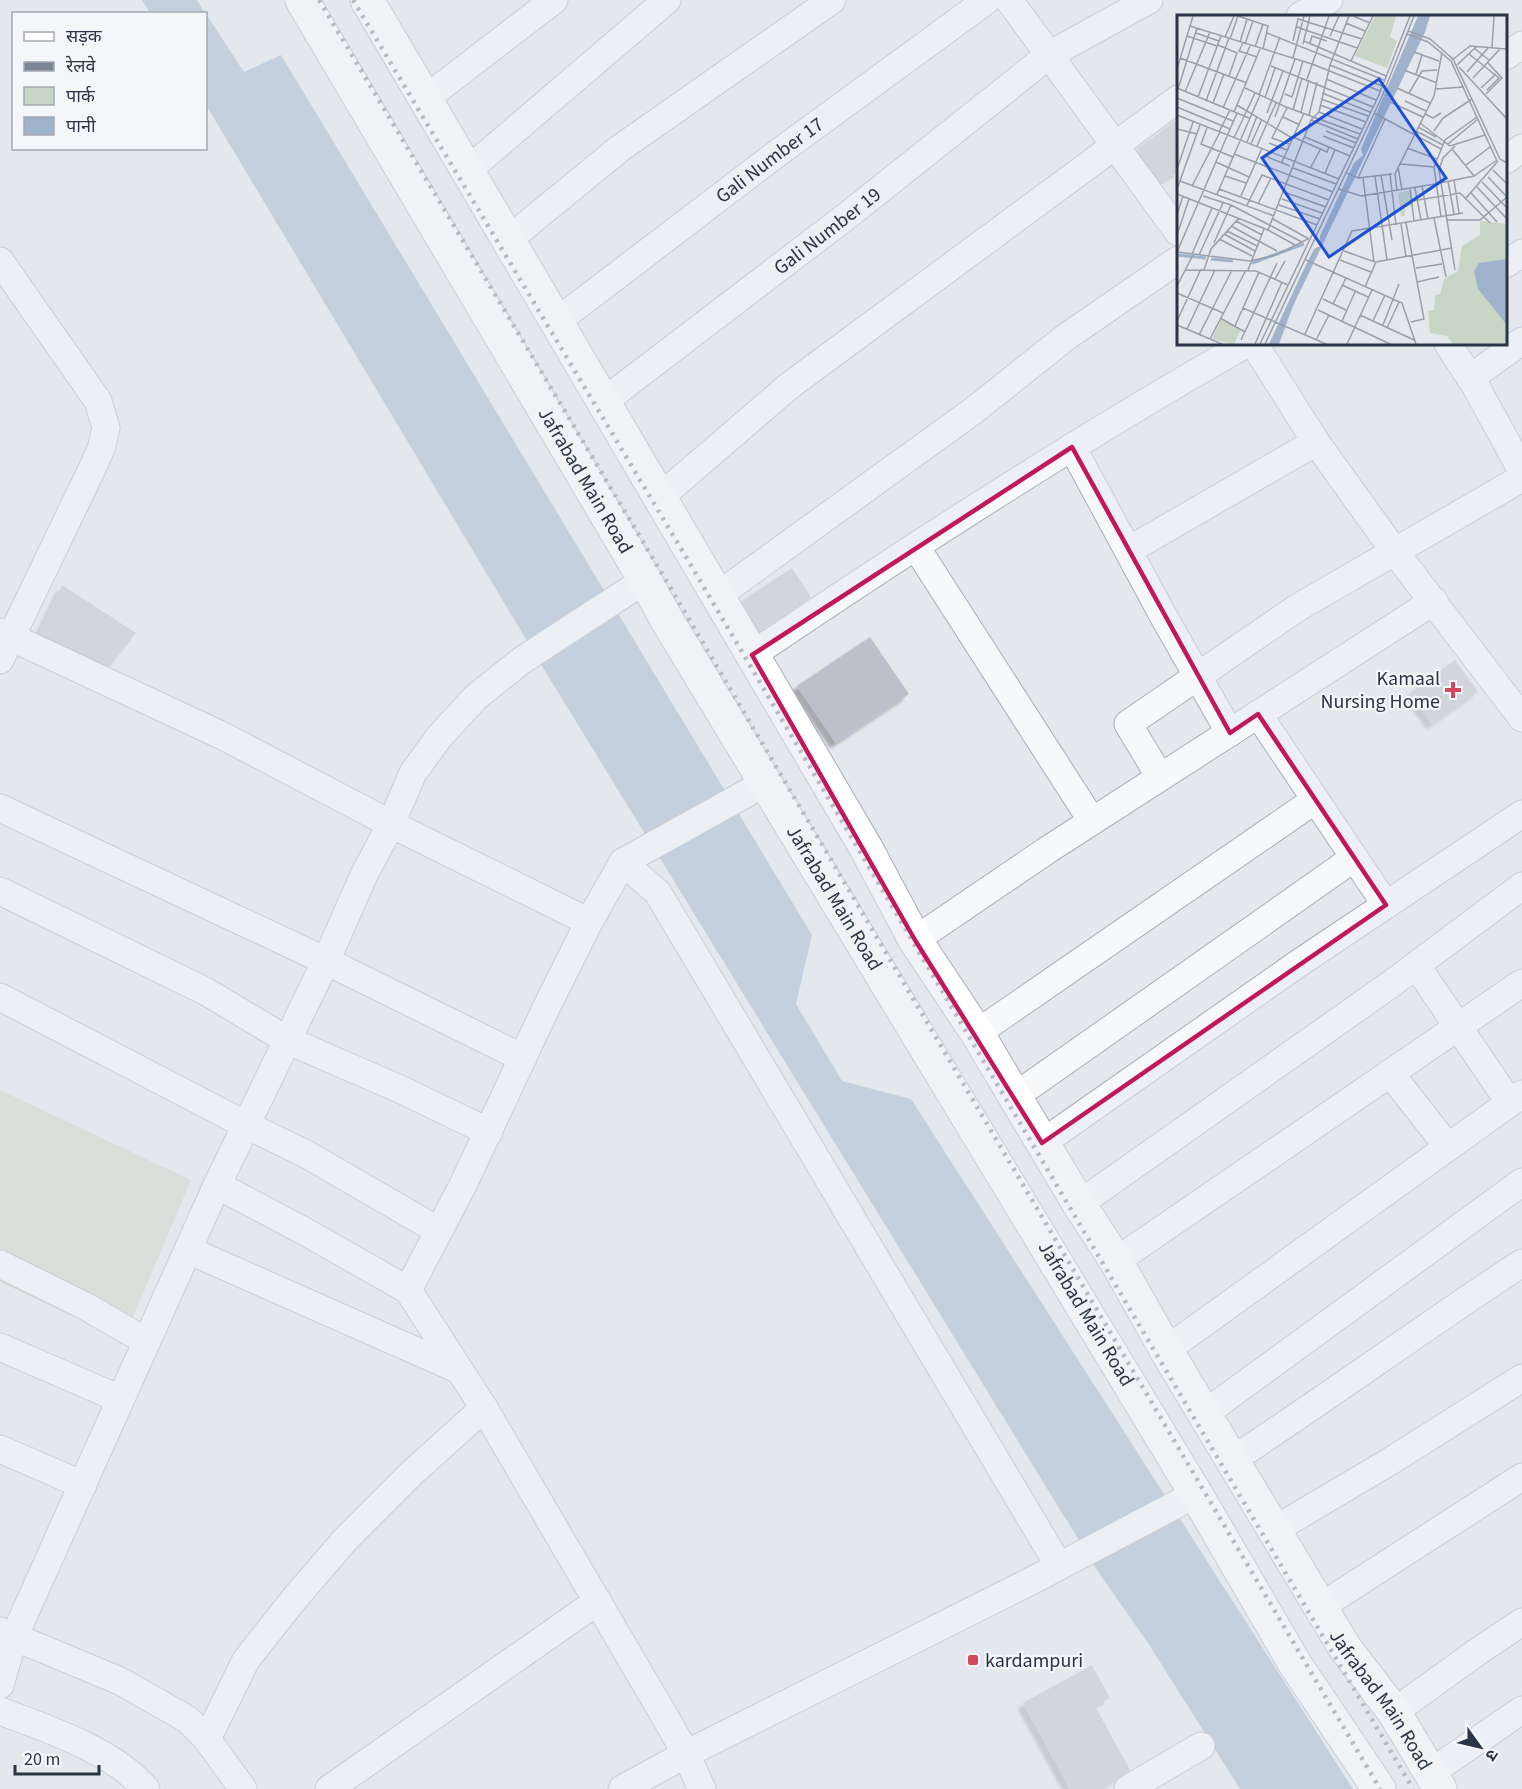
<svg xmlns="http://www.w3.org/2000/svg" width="1522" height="1789" viewBox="0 0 1522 1789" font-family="'Source Sans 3','Noto Sans Devanagari',sans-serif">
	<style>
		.green { fill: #c9d6c5 }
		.water { fill: #9fb4cc }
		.building { fill: #bbc0ca; filter: url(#shadow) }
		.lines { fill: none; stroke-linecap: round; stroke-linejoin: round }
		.street-casing { stroke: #a9aeb7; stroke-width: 29 }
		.secondary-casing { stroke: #a9aeb7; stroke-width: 35 }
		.street { stroke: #f7f8fa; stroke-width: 27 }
		.secondary { stroke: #fff; stroke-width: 33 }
		.rail { stroke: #7d8696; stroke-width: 4.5; stroke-dasharray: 3 6; stroke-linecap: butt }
		.marked { fill: none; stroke: #c2185b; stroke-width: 4.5; stroke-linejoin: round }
		.poi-dot { fill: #d1495b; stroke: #f4f6f9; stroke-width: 2 }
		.labels { text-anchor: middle; stroke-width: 4.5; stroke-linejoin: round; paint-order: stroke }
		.street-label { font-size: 20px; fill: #2b3445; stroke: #f4f6f9 }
		.poi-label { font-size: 20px; fill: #2b3445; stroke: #f4f6f9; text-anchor: end }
		.inset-river { fill: none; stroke: #9fb4cc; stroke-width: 3 }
		.inset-road { fill: none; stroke: #9a9fa9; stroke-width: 1.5 }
		.view { fill: #1d4ed8; fill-opacity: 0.15; stroke: #1d4ed8; stroke-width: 3 }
		.inset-edge { fill: none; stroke: #2b3445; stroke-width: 3 }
	</style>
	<defs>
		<filter id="shadow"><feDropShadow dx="-5.5" dy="5.5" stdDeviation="1.5" flood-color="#0004"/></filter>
	</defs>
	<rect width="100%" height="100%" fill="#e4e7ec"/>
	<path class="green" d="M0,1090L191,1180L123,1340L0,1282Z"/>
	<path class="water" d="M142,0H197L205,14L150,13Z
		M206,14L244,72L281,55L812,935L796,1004L842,1081L911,1099L1353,1789H1240L1148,1643L1099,1573L548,676L206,105Z"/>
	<path class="building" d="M1179,118V171L1161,182L1137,149Z
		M792,568L811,597L760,631L742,601Z
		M62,585L136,633L110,666L39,633Z
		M870,637L909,694L836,743L797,686Z
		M1455,660L1478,692L1432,724L1410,693Z
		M1092,1665L1110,1698L1095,1706L1130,1770L1102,1789H1070L1023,1703Z"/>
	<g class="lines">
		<defs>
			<g id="street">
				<path d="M1009,0L1178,232"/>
				<path d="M1300,16L1329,0"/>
				<path d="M1506,56L1522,45"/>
				<path d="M425,99L554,0"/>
				<path d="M1506,160L1522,148"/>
				<path d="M467,171L667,0"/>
				<path d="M508,240L619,149L832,0"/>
				<path d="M0,261L98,401L106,428L101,449L90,473L0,660"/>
				<path d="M1506,264L1522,253"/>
				<path id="s1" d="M556,322L775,155L987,0"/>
				<path d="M1254,344L1316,442L1395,552L1522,718"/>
				<path d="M1448,344L1475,385L1522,471"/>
				<path d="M1470,378L1522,341"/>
				<path id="s2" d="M603,402L848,215L1049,55L1149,0"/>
				<path d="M1072,447L1165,619L1230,733"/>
				<path d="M659,498L789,386L1178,99"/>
				<path d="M916,547L1092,821"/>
				<path d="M1129,550L1316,442"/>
				<path d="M717,596L973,411L1066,337L1178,260"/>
				<path d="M0,632L223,736L391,824L589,922"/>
				<path d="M752,655C913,546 1077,440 1246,344"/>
				<path d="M1258,714L1386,905"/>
				<path d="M1160,777L1128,724L1297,608L1522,478"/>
				<path d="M0,808L326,961L523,1058"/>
				<path d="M623,862L658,893L1059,1566"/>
				<path d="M0,891L205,991L287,1040L402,1090L489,1132"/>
				<path d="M915,940L1049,849L1434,601"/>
				<path d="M1416,965L1510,1103"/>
				<path d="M0,997L246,1125L306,1154L439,1231"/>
				<path d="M977,1033L1315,800"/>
				<path d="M1390,1073L1448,1147"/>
				<path d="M1014,1097L1354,858"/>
				<path d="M1042,1143L1299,963L1522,814"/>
				<path d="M217,1185L304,1231L408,1290L484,1408L668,1722L686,1754L702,1789"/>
				<path d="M1079,1204L1391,984L1522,886"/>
				<path d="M188,1250L457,1369"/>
				<path d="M1116,1261L1522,983"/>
				<path d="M0,1264L85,1306L146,1341"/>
				<path d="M408,1290L463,1185L546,1008L589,922L623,862L765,783"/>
				<path d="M0,1347L120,1399"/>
				<path d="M1166,1350L1522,1094"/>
				<path d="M1204,1414L1522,1182"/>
				<path d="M0,1449L83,1485"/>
				<path d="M1232,1460C1330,1396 1424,1327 1522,1263"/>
				<path d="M1274,1530L1389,1462L1522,1378"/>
				<path d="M1320,1607L1522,1477"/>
				<path d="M0,1631L120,1681L187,1719L207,1739L243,1789"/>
				<path d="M0,1685L14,1637L217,1185L326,961L364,875L391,824L413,773L439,737L476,697L521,661L645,580"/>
				<path d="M0,1711C48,1729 112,1750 146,1789"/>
				<path d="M1394,1712L1477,1652L1522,1622"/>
				<path d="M207,1739L246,1660L295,1598L345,1540L413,1472L484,1408"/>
				<path d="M1430,1773L1522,1710"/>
				<path d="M329,1789L598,1601"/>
				<path d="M622,1789L686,1754L1035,1579L1196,1494"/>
				<path d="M1128,1789L1201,1746"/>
			</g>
			<g id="secondary">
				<path id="s3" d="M302,0L645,580L668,622L1196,1494L1295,1664L1379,1789"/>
				<path id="s4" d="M367,0L866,848L915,940L977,1033L1079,1204L1116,1261L1166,1350L1345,1648L1394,1712L1440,1789"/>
			</g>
		</defs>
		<use href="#street" class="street-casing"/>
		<use href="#secondary" class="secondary-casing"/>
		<use href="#street" class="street"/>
		<use href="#secondary" class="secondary"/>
		<path class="rail" d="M319,0L661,572L1380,1789
			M353,0L686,557L1413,1789"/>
	</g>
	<path d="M0 0H1522V1789H0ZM1072,447L1230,733L1258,714L1386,905L1042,1143L915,940L752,655Z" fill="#e4e7ec" fill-opacity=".55" fill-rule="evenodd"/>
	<path class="marked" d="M1072,447L1230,733L1258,714L1386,905L1042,1143L915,940L752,655Z"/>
	<g class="poi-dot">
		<path d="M1450 681h6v6h6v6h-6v6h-6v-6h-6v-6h6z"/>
		<rect x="967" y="1654" width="12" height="12" rx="3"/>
	</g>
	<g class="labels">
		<g class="street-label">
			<text dy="7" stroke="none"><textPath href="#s1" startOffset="268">Gali Number 17</textPath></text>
			<text dy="7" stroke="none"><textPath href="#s2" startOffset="282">Gali Number 19</textPath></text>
			<text dy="7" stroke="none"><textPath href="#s3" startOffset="558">Jafrabad Main Road</textPath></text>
			<text dy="7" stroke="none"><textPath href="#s3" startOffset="1044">Jafrabad Main Road</textPath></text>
			<text dy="7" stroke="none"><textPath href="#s3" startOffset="1530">Jafrabad Main Road</textPath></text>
			<text dy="7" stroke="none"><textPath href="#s4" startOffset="1980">Jafrabad Main Road</textPath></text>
		</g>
		<g class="poi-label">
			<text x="1440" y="685">Kamaal<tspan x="1440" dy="23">Nursing Home</tspan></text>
			<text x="985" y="1667" text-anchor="start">kardampuri</text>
		</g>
	</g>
	<g transform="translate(1177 15)">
		<rect width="330" height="330" fill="#e4e7ec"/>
		<path d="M198,1H219L213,22L220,26L210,53L178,41ZM234,175L236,191L228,192V201H224L221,178ZM303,206L330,209V329H276L270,321L253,318L251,296L257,295L258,280L263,279L267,264L281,256L285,231L303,220ZM44,305L64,314L57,329L35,324Z" fill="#c9d6c5"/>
		<path d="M241,1H253L248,17L116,291L102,329H92L124,260L137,234L143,231V221L177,148L186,140L184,134ZM330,244V310L301,274L297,256L302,248Z" fill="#9fb4cc"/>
		<path class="inset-river" d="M0,240L29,243M34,244L56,246M75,248L127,229"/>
		<path class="inset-road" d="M61,1L91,11L86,34M176,1L193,8M169,8L188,16M13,11L135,49L203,76M120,12L180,33M231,16L253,24L276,44L323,144L330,148M19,18L42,26M90,18L207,65M230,19L251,27L274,46L320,146M10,21L40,31M153,21L162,1M48,22L57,1M53,24L61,1M116,26L121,4L185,24M127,26L209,61M63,27L70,4M66,28L62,36L80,42M133,28L135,21L150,26M68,29L76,6M126,29L133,1M41,30L60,38L52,61M78,32L86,9M297,33L313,46M315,33L317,1M237,37L262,46M292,39L322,63L310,75M3,43L70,68M116,43L127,1M275,45L293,31L330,34M174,46L196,1M153,50L205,71M280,50L299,32M94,51L196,92M282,52L330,104M0,54L16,1M227,55L260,68M290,57L311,33M239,59L245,40M296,63L323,34M130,64L152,1M149,64L199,85M0,73L72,103M68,73L109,92L183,119M220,73L253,88M304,73L319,59M1,74L20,13M259,74L287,72M8,77L33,17M145,78L193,97M232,78L245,56L260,55M108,79L115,82L126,46M309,79L325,63L311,48M82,80L103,22M21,82L44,21M0,83L56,106M88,83L98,53M144,84L191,101M29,86L52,23M228,86L249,96M213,87L246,102M36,88L47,59M60,90L115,123M143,90L189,107M0,92L53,114M46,93L73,31M110,93L95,123L112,129M116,95L125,63M57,97L83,34M124,97L132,65M142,97L185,114M90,98L106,56M197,98L264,134M248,99L256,103L264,98M0,100L162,164M132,100L140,67M98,102L118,44M106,102L123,110M134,105L181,124M243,108L273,131L308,120M241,112L259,122M30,113L24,129L56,142M0,114L20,119M149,116L179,128M239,116L266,130M257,116L266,103L295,84M42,117L53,95M146,121L177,133M116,122L150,137L152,132M128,122L173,141M57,123L78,78M70,127L80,101M92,128L110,135M74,129L85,104M271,129L301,104M80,131L99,88M230,133L260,144M275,134L297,161M57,139L156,177M88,141L113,151M39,147L72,162M105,147L127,98M223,149L257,152M289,150L313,132M134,152L144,133M221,152L225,175M116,153L159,169M0,154L16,107M316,155L330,169M148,158L158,135M170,158L181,163L215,159M213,159L219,210M204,160L215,225M48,161L69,168M198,161L210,245M311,162L330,182M181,163L208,104M186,163L197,247M277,165L282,198M3,166L97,201M271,166L277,199M305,167L330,193M15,171L43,117M245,171L251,204M300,172L330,204M233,173L237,206M238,173L244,205M0,174L23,110M42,174L140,210M162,174L184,181L258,169L297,161L320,145M220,176L218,159L257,81L265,37M107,177L149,192M294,178L320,207M0,179L91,215L118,230M40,179L83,80M26,181L54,190L125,227M64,181L85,133M289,183L321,146M105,184L145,198M235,186L283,178L313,208M81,189L94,163M70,190L85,160L152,185M102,190L143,204M0,200L6,181M264,202L257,152L268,125L300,102M257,203L269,262M96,204L132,224M269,205H303L330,182M59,206L85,220M229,208L247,304L234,307M224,209L229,242M54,211L100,236M91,215L134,105L142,97L153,50L172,1M50,216L80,231M47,219L78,236M0,220L12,184M42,224L75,241M37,228L54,190M167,236L198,247M0,237L60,98M0,237L73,246L99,240L131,224M15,239L35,193M22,240L46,188M129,245L225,288L239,329M163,245L194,257M239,253L265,249M8,255L79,256L111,270M27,255L34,234L62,203M71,255L87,214M278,255L262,155L266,143L278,131M98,264L108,246M240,267L262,262M165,270L191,282M0,271L16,240M188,272L199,247L275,233M0,278L46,298M146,284L169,295M156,289L169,263M66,293L149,329M141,295L213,329M183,300L237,325M43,303L68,317M0,306L24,254M165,306L178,277M196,306L208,280M0,310L45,329M206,310L222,269M58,311L82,257M210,313L222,287M10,314L38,255M128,319L175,216L286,198M22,320L55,255M33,324L69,255M64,325L100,248M139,325L152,300M78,329L105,267M83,329L201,82L233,1M88,329L204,84L237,1M170,329L195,275"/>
		<path class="view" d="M202,64L269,163L152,242L85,143Z"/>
		<rect width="330" height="330" class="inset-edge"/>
	</g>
	<rect x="12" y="12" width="195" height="138" fill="#f4f6f9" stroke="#a4a8b1" stroke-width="1.5"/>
	<rect x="24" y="32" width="30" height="9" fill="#ffffff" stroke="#a4a8b1" stroke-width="1.5"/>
	<text x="66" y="42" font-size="18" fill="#2b3445">सड़क</text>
	<rect x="24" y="62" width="30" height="9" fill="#7d8696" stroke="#a4a8b1" stroke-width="1.5"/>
	<text x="66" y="72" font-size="18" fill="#2b3445">रेलवे</text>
	<rect x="24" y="87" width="30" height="18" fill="#c9d6c5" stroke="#a4a8b1" stroke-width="1.5"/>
	<text x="66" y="102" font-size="18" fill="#2b3445">पार्क</text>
	<rect x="24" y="117" width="30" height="18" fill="#9fb4cc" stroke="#a4a8b1" stroke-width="1.5"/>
	<text x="66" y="132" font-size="18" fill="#2b3445">पानी</text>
	<g transform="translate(1480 1747) rotate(124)" stroke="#f4f6f9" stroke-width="4.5" paint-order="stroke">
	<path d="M0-4.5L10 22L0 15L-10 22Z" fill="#2b3445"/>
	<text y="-9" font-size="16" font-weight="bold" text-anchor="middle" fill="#2b3445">उ</text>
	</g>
	<path d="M15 1765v9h84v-9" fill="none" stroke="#2b3445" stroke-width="3"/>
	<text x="24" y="1765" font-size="18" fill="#2b3445" stroke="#f4f6f9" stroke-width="4.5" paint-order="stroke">20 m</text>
</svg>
